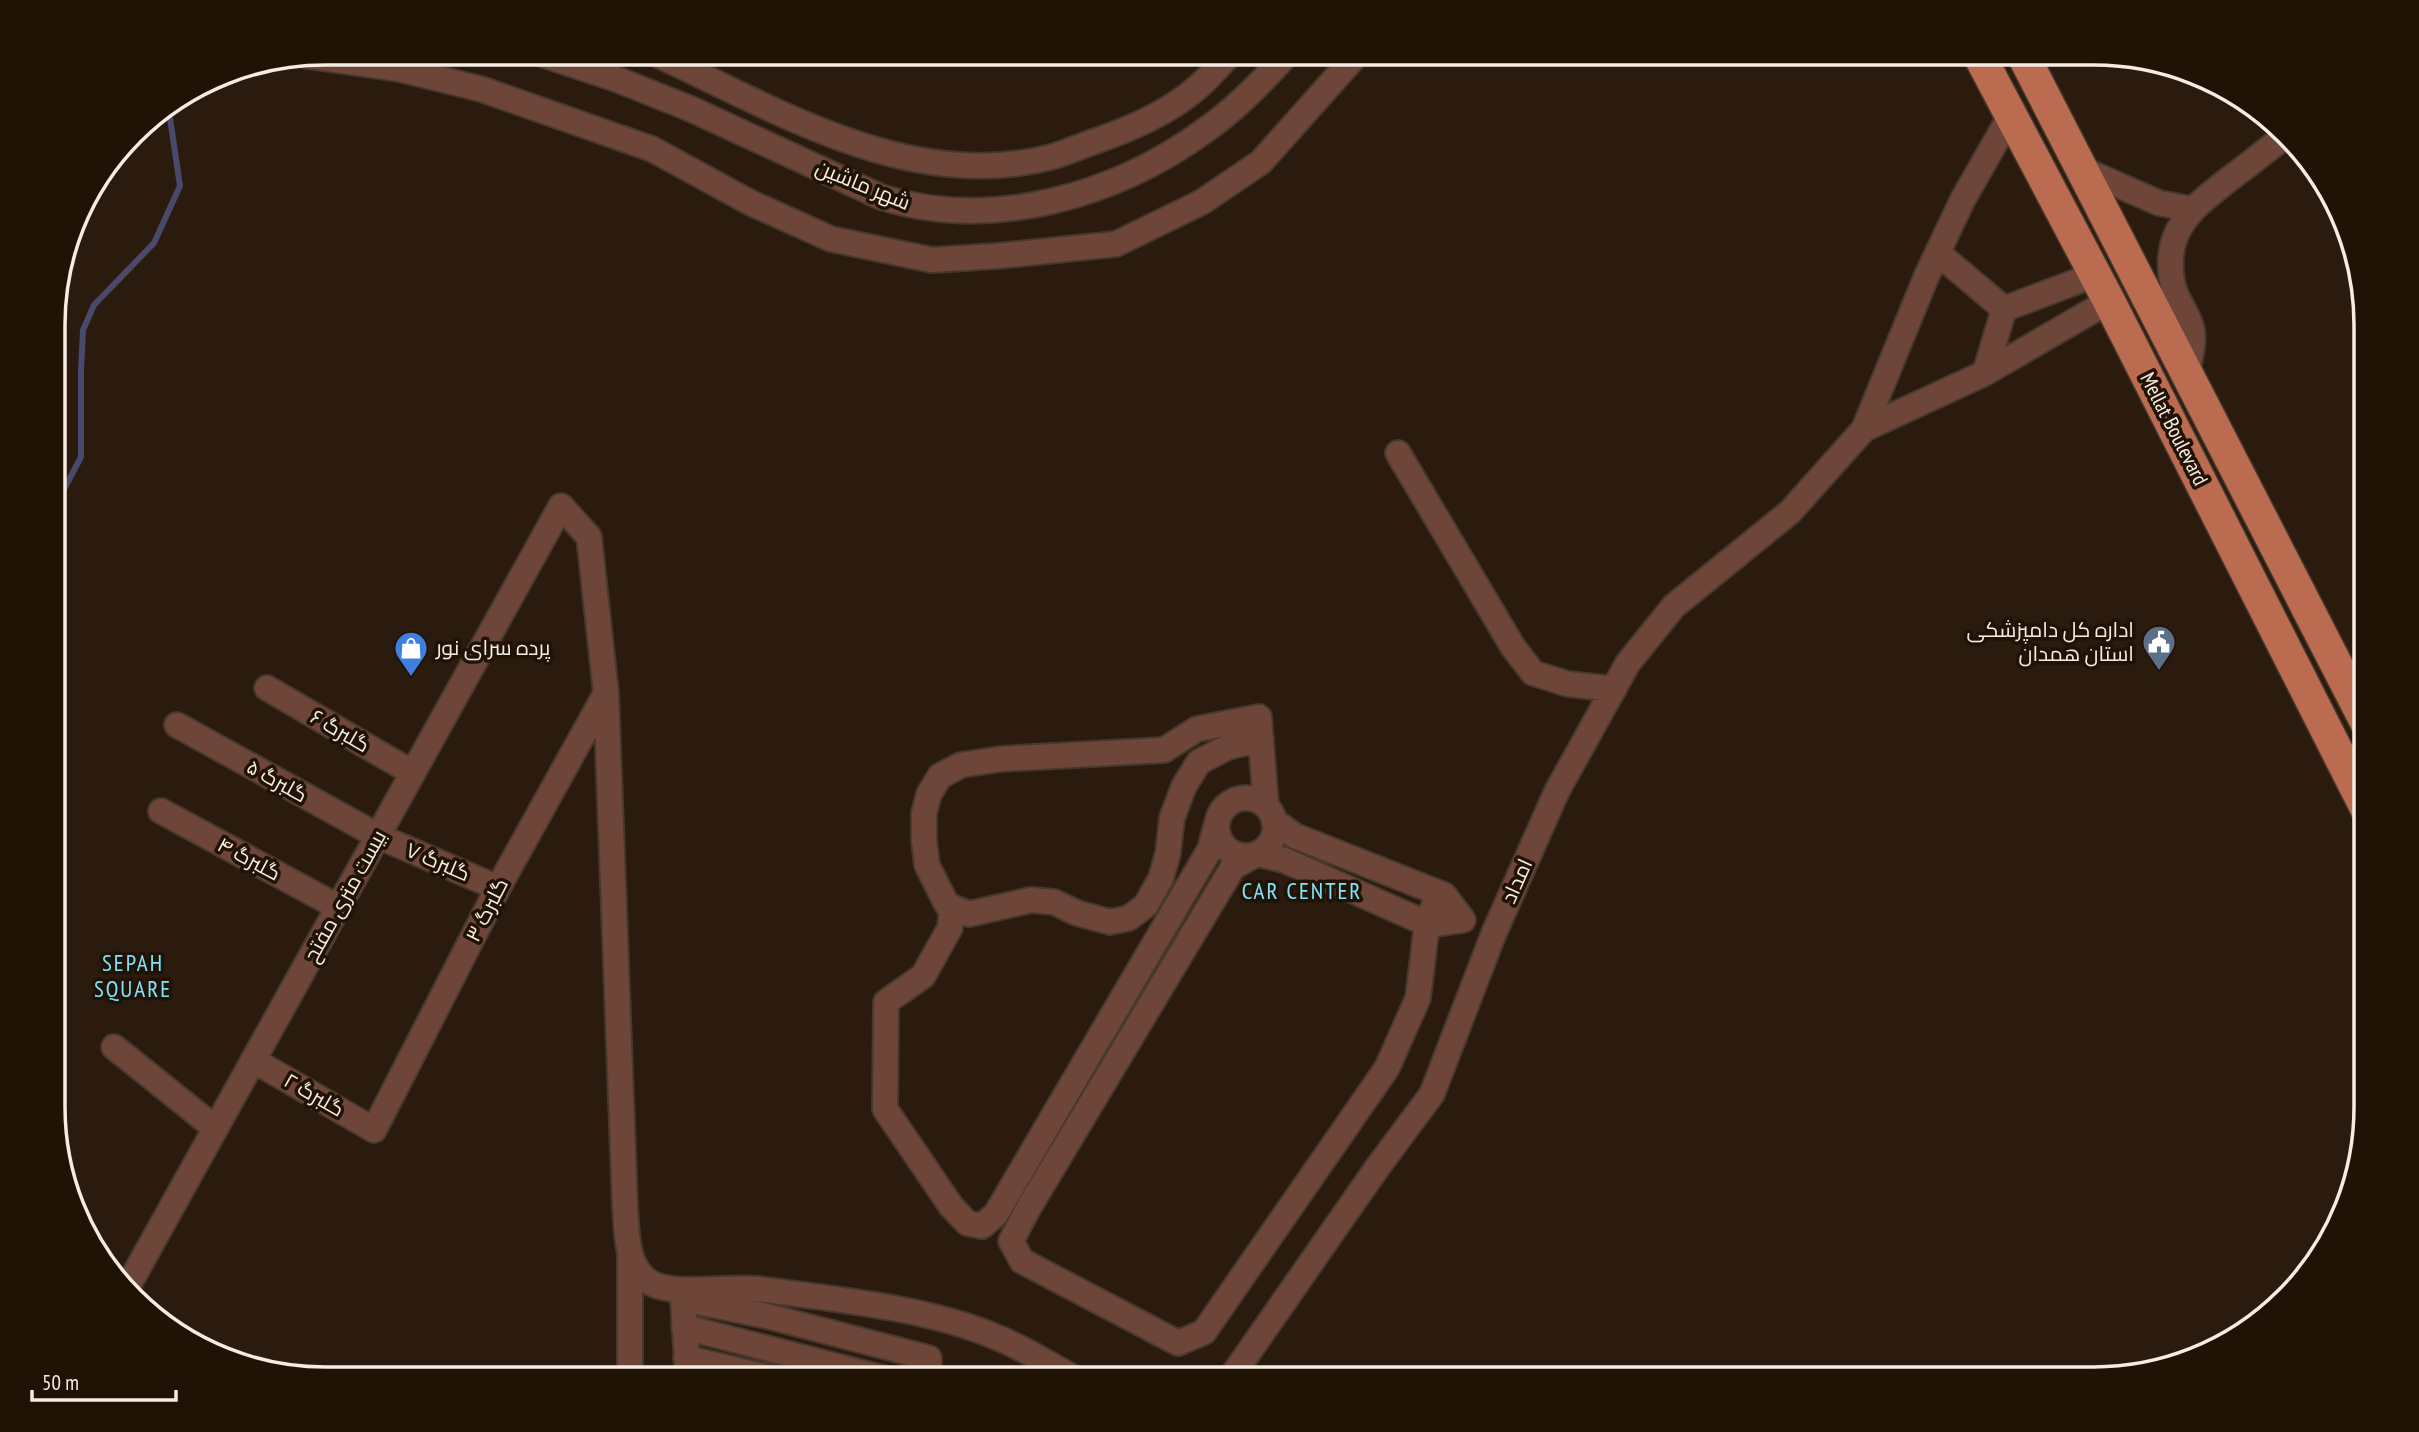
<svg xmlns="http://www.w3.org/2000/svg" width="2419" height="1432" viewBox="0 0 2419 1432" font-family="'PT Sans Narrow',Cairo,sans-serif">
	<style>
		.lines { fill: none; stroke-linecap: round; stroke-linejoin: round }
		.stream { stroke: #4a496b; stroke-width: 6 }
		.minor-casing { stroke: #47382c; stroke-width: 28 }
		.major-casing { stroke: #47382c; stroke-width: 35 }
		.minor { stroke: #6d4639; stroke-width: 24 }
		.major { stroke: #ba6b50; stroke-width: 32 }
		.labels { text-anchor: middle; stroke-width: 7; stroke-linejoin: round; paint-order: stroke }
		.street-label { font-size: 21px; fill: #f6ece3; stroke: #201205 }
		.poi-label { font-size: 21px; fill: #f6ece3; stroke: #201205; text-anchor: end }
		.neighbourhood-label { font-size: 23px; letter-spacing: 2px; fill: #7fe4fb; stroke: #201205 }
		.rim { fill: none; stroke: #f6ece3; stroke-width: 3.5 }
	</style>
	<rect width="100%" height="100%" fill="#2a1b0e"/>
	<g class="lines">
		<path class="stream" d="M55,516L62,493L81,457V371L83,330L94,305L154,243L180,186L170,118
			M55,983V1003"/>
		<defs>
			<path id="minor" d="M538,53L616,79L691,109L881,197C992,232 1116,196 1207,129C1237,108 1264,80 1288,53
				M654,53C777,110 913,195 1055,156C1067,152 1079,147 1090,143C1128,130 1167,114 1198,87C1210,77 1220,64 1231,53
				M308,56L399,69L481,89L652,149L751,203L831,239L932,260L997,256L1116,244L1202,202L1261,162L1358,53
				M2082,169L2159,203L2191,209
				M1938,253L2004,309L1985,373
				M2004,309L2094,275
				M2187,374C2189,360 2196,340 2191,326C2186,310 2174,298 2172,281C2163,227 2195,206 2232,177C2251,163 2269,148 2288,134
				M1864,429L1985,373L2109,301
				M1398,453L1513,647L1533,673L1568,684L1614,689
				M267,688L413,773
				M177,725L378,836L498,888
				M1261,739L1228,747L1199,762L1184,786L1172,818L1168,853L1161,878L1146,905L1129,918L1110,922L1077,913L1054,902L1031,900L969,914L947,905L927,865L924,840V813L929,794L940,776L961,765L1000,759L1164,750L1197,729L1259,717L1266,805
				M1217 827a29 29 0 1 1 58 0a29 29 0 1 1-58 0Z
				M161,811L338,907
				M1258,854L1284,860L1430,925L1463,920L1444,895L1295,836L1274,821
				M1253,856L1233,867L1029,1207L1011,1241L1022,1261L1178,1343L1204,1332L1387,1068L1418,998L1427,923L1439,893
				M952,907L950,928L923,976L886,1002L885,1109L951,1206L967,1223L982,1226L996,1214L1210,849L1217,823
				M114,1047L215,1128
				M253,1060L374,1130L498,888L605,695
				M630,1255V1379
				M128,1286L561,506L589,537L606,693L625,1206C627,1232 625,1268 651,1283C674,1296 728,1286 757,1289C833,1299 925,1307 996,1337C1024,1348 1050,1365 1076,1379
				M684,1327L887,1379
				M686,1358L775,1379
				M688,1379L683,1299L767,1316L929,1358V1379
				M1230,1379L1377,1168L1432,1094L1494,933L1557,791L1628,663L1674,606L1790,512L1864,429L1927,275L1963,199L2011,115"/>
			<path id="major" d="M1978,53L2109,301L2366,808
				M2022,53L2366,722"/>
		</defs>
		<use href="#minor" class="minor-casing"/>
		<use href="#major" class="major-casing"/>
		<use href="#minor" class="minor"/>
		<use href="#major" class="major"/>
	</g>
	<defs>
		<symbol id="civic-pin" viewBox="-11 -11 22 30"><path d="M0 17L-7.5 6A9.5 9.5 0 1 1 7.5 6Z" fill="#5c6f8a" stroke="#201205"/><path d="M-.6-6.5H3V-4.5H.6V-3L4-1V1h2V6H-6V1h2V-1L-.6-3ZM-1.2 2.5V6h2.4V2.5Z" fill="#fff"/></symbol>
		<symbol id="shop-pin" viewBox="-11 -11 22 30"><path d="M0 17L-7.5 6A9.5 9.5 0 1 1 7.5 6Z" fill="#3f7fe0" stroke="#201205"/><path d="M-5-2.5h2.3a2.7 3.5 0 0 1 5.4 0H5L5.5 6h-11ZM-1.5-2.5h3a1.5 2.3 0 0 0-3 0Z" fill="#fff"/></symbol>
	</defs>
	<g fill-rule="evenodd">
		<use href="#civic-pin" x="2140" y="623" width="38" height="52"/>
		<use href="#shop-pin" x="392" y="629" width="38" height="52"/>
	</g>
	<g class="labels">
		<g class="street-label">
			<text transform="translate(863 185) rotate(22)" y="7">شهر ماشین</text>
			<text transform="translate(2174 429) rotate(63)" y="7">Mellat Boulevard</text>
			<text transform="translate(340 731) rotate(30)" y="7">گلبرگ ۶</text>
			<text transform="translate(277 781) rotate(29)" y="7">گلبرگ ۵</text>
			<text transform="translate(249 859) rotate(28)" y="7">گلبرگ ۴</text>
			<text transform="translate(438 862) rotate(23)" y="7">گلبرگ ۷</text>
			<text transform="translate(1517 881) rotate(-66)" y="7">امداد</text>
			<text transform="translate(345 896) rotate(-61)" y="7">بیست متری مفتح</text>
			<text transform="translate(487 910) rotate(-63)" y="7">گلبرگ ۳</text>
			<text transform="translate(314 1095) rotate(30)" y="7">گلبرگ ۲</text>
		</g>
		<g class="poi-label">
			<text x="2134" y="637">اداره کل دامپزشکی<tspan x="2134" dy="24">استان همدان</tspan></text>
			<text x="436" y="655" text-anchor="start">پرده سرای نور</text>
		</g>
		<g class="neighbourhood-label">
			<text x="1302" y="899">CAR CENTER</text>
			<text x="133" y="971">SEPAH<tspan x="133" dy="26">SQUARE</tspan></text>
		</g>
	</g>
	<path d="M0 0H2419V1432H0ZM325 65H2094A260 260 0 0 1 2354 325V1107A260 260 0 0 1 2094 1367H325A260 260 0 0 1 65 1107V325A260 260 0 0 1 325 65Z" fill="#201205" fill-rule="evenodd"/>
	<path class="rim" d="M325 65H2094A260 260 0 0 1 2354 325V1107A260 260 0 0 1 2094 1367H325A260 260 0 0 1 65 1107V325A260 260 0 0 1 325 65Z"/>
	<path d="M32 1390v10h144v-10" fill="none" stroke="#f6ece3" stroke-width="3.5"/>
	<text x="42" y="1390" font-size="21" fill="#f6ece3" stroke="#201205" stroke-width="5" paint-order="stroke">50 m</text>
</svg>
